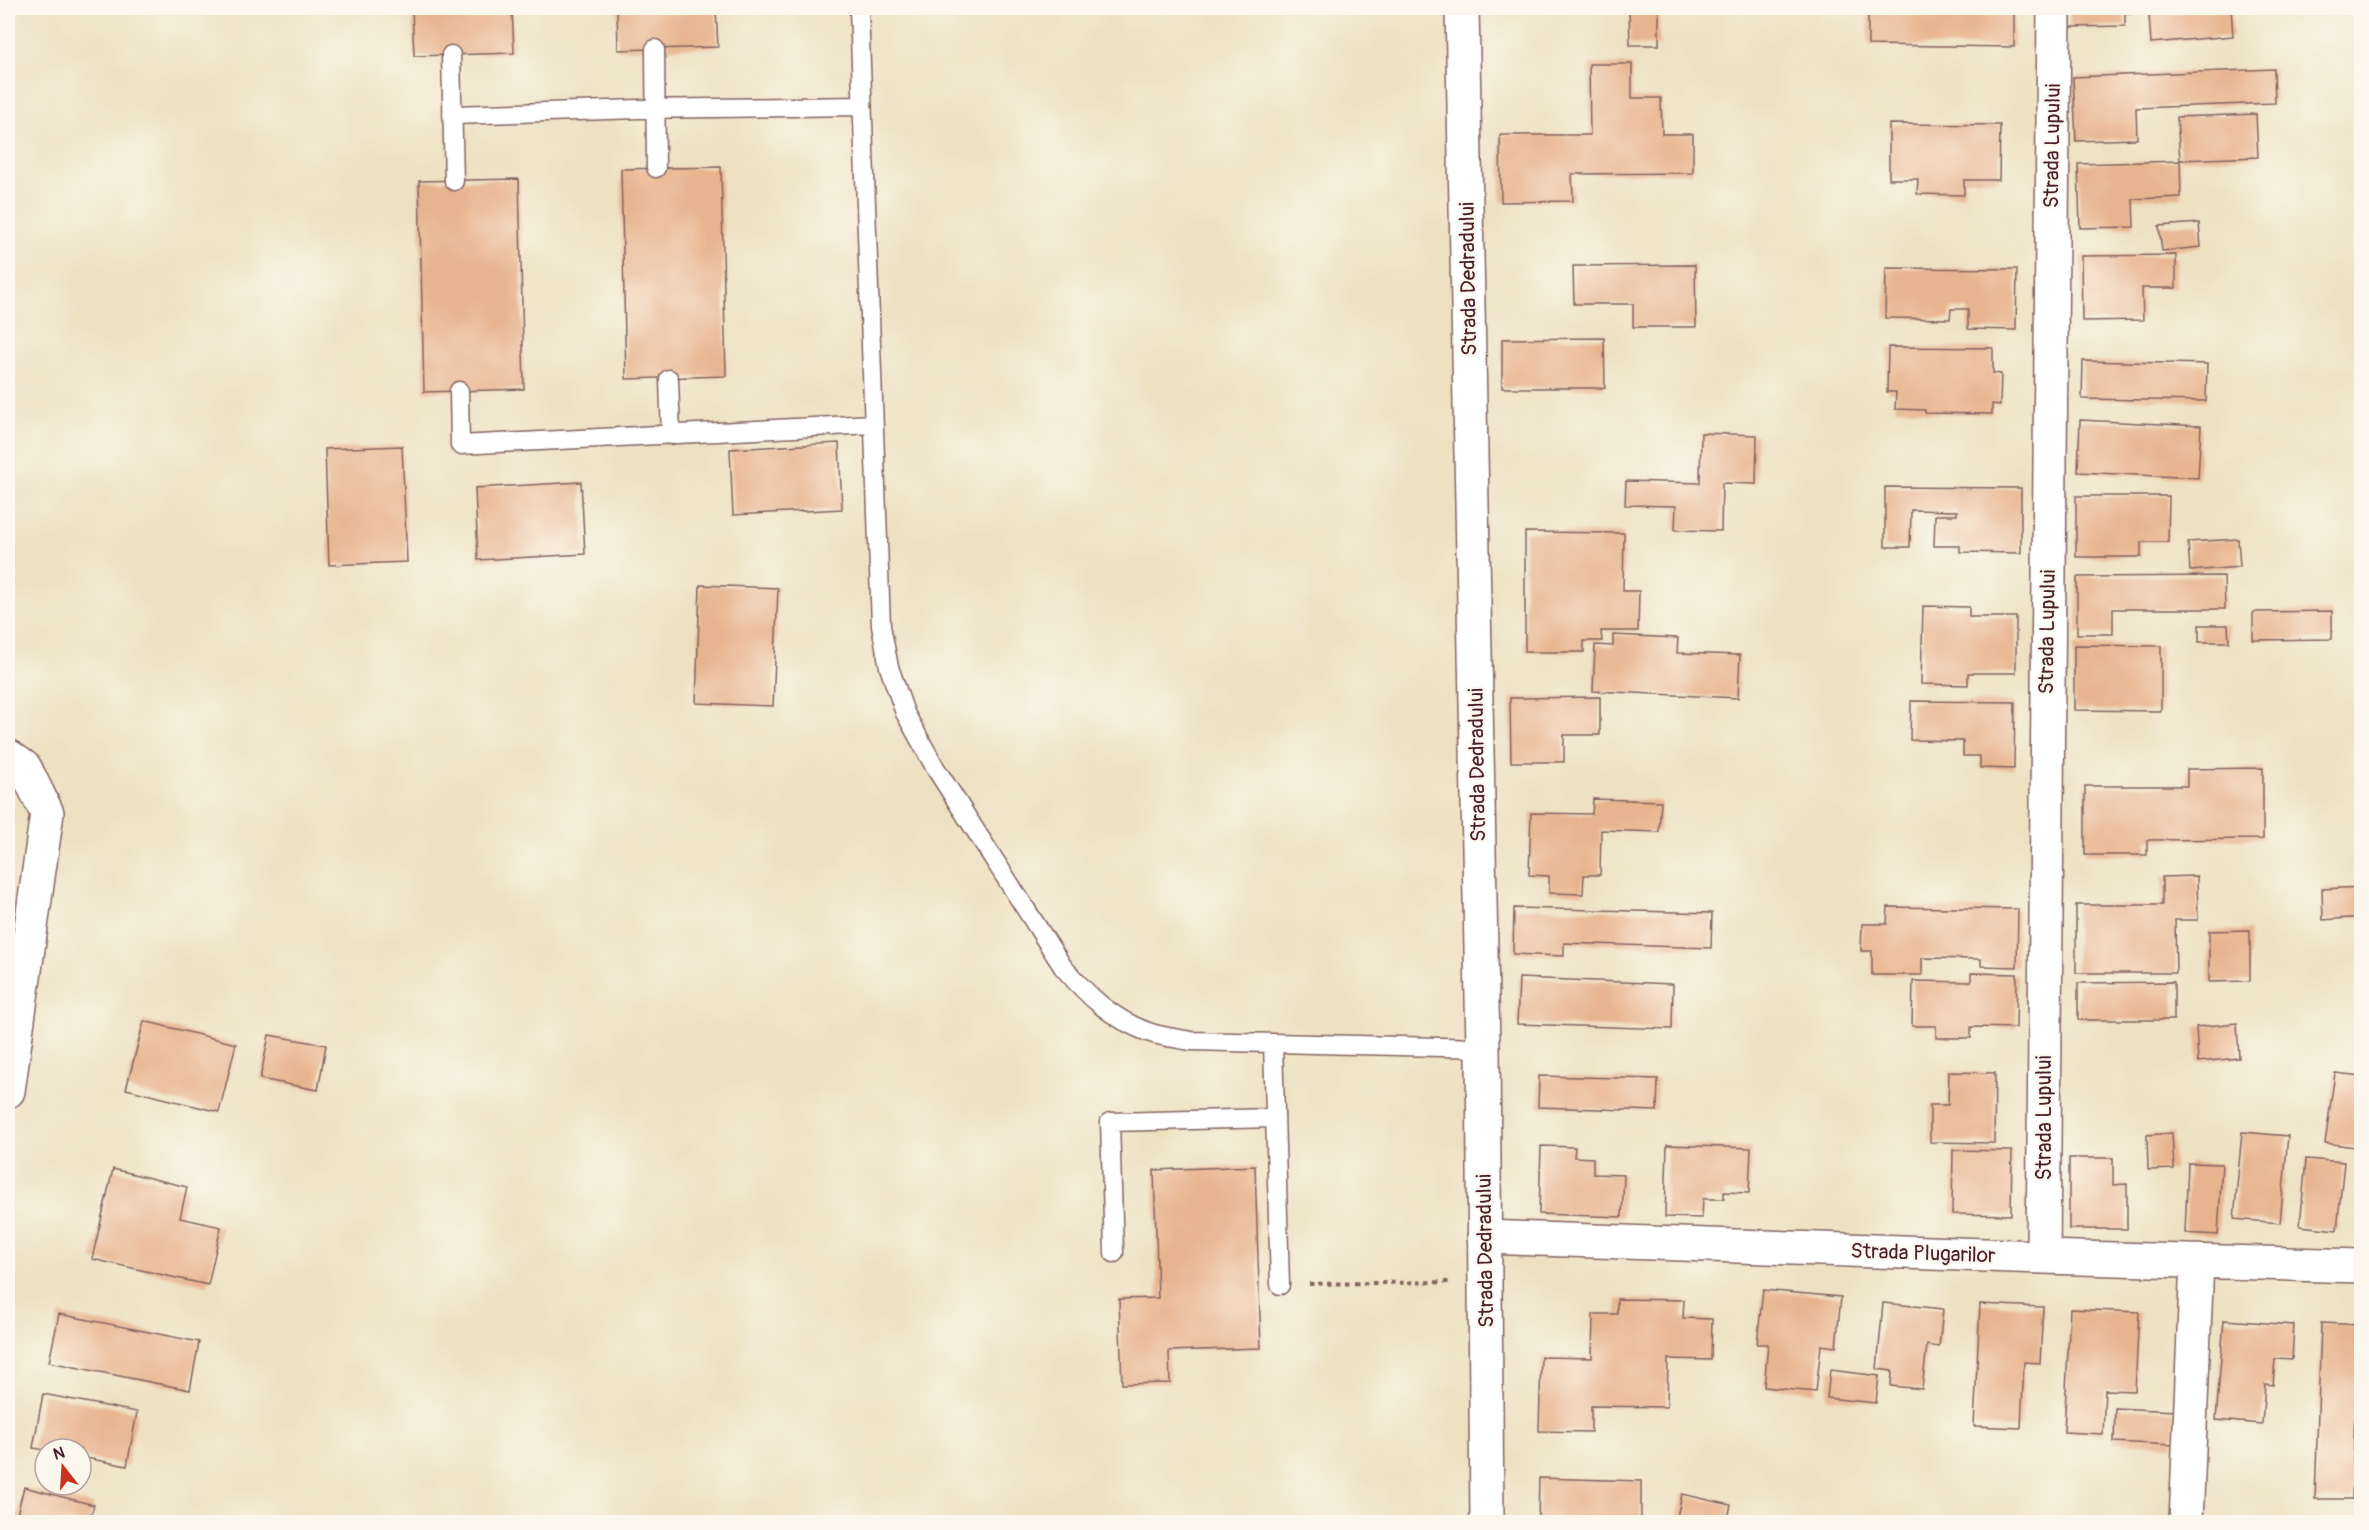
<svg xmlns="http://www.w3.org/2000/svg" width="2369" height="1530" viewBox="0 0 2369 1530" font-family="Pangolin,sans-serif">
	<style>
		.building { fill: #e8b48f }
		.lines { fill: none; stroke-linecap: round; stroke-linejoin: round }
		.service-casing { stroke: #836360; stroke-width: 21 }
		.minor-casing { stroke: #836360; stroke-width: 36 }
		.secondary-casing { stroke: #836360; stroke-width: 36 }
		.path { stroke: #836360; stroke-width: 4; stroke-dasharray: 4.5 4.5; stroke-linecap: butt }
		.service { stroke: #fff; stroke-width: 18 }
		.minor { stroke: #fff; stroke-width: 33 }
		.secondary { stroke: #fff; stroke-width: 33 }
		.labels { text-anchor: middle; stroke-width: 4.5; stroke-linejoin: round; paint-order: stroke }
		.street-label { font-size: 21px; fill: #4a1f2b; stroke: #fbf7ec }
	</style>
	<rect width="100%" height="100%" fill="#fbf7ec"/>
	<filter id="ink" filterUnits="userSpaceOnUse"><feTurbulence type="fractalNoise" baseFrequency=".0167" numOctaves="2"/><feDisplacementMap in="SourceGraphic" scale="12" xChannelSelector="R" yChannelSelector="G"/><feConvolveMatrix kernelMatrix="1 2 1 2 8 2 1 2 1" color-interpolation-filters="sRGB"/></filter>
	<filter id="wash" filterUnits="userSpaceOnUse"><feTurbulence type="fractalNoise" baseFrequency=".008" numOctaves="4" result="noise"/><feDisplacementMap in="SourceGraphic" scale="24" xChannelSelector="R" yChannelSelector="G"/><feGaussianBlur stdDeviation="1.35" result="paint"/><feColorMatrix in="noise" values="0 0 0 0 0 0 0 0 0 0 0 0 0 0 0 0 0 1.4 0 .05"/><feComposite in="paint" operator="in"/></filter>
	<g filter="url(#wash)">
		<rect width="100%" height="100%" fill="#eee1c2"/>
		<g id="blocks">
			<path class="building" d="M412,8H512L514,53L414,56Z
				M617,8H716L718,47L618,50Z
				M1629,8H1659V45H1630Z
				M1868,8H2014V47L1868,45Z
				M2069,8H2153V13H2125V26L2070,27Z
				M2231,8L2233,36L2151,43L2149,15Z
				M1589,64H1632V98H1661L1662,134H1693V173L1572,174L1573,201L1501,202L1500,135H1590Z
				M2274,69L2275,103L2136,108L2137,139L2076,141L2073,77Z
				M2256,114L2258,157L2180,160L2177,117Z
				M1889,124L2000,125L1999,180H1964V195L1917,194L1918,179H1889Z
				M2180,161L2181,197L2133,199L2134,227L2080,228L2078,164Z
				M721,167L726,376L626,379L621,169Z
				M519,179L524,389L424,392L419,181Z
				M2199,223L2201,247L2162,251L2159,226Z
				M2176,255V288H2142L2143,320L2082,321L2081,256Z
				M1695,265L1696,327H1633V304H1574L1573,266Z
				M1886,268L2017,269L2016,330L1968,329V309H1951L1950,319L1885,318Z
				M1604,338L1605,388H1502V339Z
				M1888,347L1993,348V373L2001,374L2000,405L1992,404V414L1925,413V410L1895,409L1896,392H1887Z
				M2083,361L2207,364L2206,401L2082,399Z
				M2080,420L2201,426L2198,478L2078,472Z
				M1701,433L1757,435L1756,484L1722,483L1721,531L1675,530L1676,506L1625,505L1626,481L1700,483Z
				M839,443L842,509L733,515L730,449Z
				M402,446L407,562L329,565L325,449Z
				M581,482L585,554L478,560L475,488Z
				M1885,487L2021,488V553L1960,552V546H1934L1935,515H1957V511L1911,510L1910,547H1885Z
				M2076,496H2169L2168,542H2141V557H2076Z
				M1525,532L1624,533L1623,591H1639L1638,631H1601L1602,641H1584V652H1525Z
				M2238,539L2240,567L2190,571L2188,542Z
				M2224,576L2225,609H2113V634H2077V577Z
				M700,585L778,588L773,706L696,703Z
				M1923,606L1969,607V617H2016V673H1968V685L1921,684Z
				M2332,611V639L2253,640V612Z
				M2199,625H2228L2229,642H2199Z
				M1613,635L1678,638L1677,653L1740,655L1738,698L1593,691L1595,645L1613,646Z
				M2074,645L2161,646V711L2074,710Z
				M1600,697V735H1564V762H1511L1510,698Z
				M1911,701L2015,702L2014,769L1980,768V756H1963V741L1910,740Z
				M2263,768V839L2147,840V855H2085V786H2187V769Z
				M1593,799L1661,801L1659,832L1601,830L1600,875H1584L1583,894L1549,893V876L1529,875L1531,813L1592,814Z
				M2197,876L2198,920H2175L2176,973H2076V905H2162V877Z
				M2362,887V917L2323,920L2322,889Z
				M1888,907L2018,909L2017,967L1981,966V959L1922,958V975H1872V951H1861L1862,924H1887Z
				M1514,908L1712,913L1711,948L1564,943V956L1513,954Z
				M2250,930V981L2209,982V931Z
				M1971,973L2017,974L2016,1028L1971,1027V1038H1936V1026H1912L1913,981L1971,982Z
				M1519,978L1673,984L1672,1029L1517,1024Z
				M2174,982V1020H2078V983Z
				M144,1021L236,1044L219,1112L126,1089Z
				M2237,1023L2239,1058L2198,1062L2196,1027Z
				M269,1035L326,1045L318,1090L260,1079Z
				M1949,1072L1995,1073L1994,1143L1930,1142V1105H1948Z
				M2335,1073L2362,1076V1148L2325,1143Z
				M1539,1076L1658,1079L1657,1111L1538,1107Z
				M2242,1132L2288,1136L2280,1223L2234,1219Z
				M2172,1133L2174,1169L2148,1170L2147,1135Z
				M1667,1145L1751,1148L1749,1193L1724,1192V1199H1703L1702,1218L1665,1217Z
				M1541,1146L1575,1147L1574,1157L1593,1158V1174L1624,1175L1622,1217L1539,1214Z
				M1953,1150L2012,1151L2011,1215L1952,1214Z
				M2069,1158H2113V1185L2127,1184V1229H2069Z
				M2306,1159L2344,1162L2337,1230L2300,1226Z
				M2188,1163L2222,1164L2218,1235L2185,1233Z
				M1255,1166L1261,1348L1169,1351L1170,1383L1122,1384L1119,1299L1158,1298L1154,1170Z
				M113,1169L187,1187L180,1218L221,1227L208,1285L92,1259Z
				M1763,1290L1841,1297L1836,1347L1821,1345L1816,1392L1764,1387L1768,1344H1757Z
				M1617,1299L1684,1300L1683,1318L1712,1319L1711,1360L1668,1359L1667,1407L1591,1406V1432L1539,1431L1541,1357L1592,1358L1593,1314H1617Z
				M1883,1303L1943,1309L1939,1347L1927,1345L1922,1389L1891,1386L1892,1371L1877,1369Z
				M1980,1304L2043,1307L2040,1363L2024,1362L2021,1428L1974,1426Z
				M2070,1309L2139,1312L2135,1391L2105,1390L2103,1434L2064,1432Z
				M59,1314L199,1342L190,1390L49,1362Z
				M2224,1320L2294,1325L2292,1360L2275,1359L2273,1385L2265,1384L2262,1424L2216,1420Z
				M2321,1323L2362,1325V1383H2356L2352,1499H2315Z
				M1830,1370L1879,1376L1876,1403L1827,1398Z
				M43,1394L137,1412L127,1466L81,1457V1449L45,1450L33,1448Z
				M2115,1408L2175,1411L2173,1445L2114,1442Z
				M1539,1478L1641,1481V1522H1538Z
				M24,1487L94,1505L89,1522H15Z
				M1682,1494L1731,1505L1727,1522H1676Z"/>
		</g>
	</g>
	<g filter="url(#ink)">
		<use href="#blocks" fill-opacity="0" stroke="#836360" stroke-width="1.5"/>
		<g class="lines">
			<defs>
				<path id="service" d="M859,8L881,626L889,667L905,713L936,769L1063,967C1088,996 1112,1019 1148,1032C1161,1037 1176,1038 1190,1041L1483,1048
					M655,49L656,168
					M451,55L454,181
					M452,115L638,109L862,106
					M669,379L671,435
					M459,391L460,445L872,424
					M1273,1043L1280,1285
					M1114,1253L1110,1122L1274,1118"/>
				<path id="minor" d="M8,756L25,768L47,813L8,1091
					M1484,1237L2043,1257L2362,1266
					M2043,1257L2054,8
					M2186,1522L2197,1261"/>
				<path id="secondary" d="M1462,8L1483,1048L1487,1522"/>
			</defs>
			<use href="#service" class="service-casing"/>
			<use href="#minor" class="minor-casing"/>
			<use href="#secondary" class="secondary-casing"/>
			<path class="path" d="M1309,1284L1449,1282"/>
			<use href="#service" class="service"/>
			<use href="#minor" class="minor"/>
			<use href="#secondary" class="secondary"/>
		</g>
	</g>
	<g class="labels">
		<g class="street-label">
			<text transform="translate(2052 146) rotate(-89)" y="7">Strada Lupului</text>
			<text transform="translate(1468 279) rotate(-91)" y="7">Strada Dedradului</text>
			<text transform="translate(2047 632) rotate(-89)" y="7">Strada Lupului</text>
			<text transform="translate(1477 765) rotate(-91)" y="7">Strada Dedradului</text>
			<text transform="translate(2044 1118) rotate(-90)" y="7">Strada Lupului</text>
			<text transform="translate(1485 1251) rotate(-91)" y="7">Strada Dedradului</text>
			<text transform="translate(1923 1253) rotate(2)" y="7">Strada Plugarilor</text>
		</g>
	</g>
	<rect width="2369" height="1530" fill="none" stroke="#fbf7ec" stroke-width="30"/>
	<g transform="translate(63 1467) rotate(343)"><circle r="28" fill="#fbf7ec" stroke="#b4a19f" stroke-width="1.5"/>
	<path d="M0-4.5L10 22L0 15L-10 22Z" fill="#c8321e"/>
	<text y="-9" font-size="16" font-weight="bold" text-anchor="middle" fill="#4a1f2b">N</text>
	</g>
</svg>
